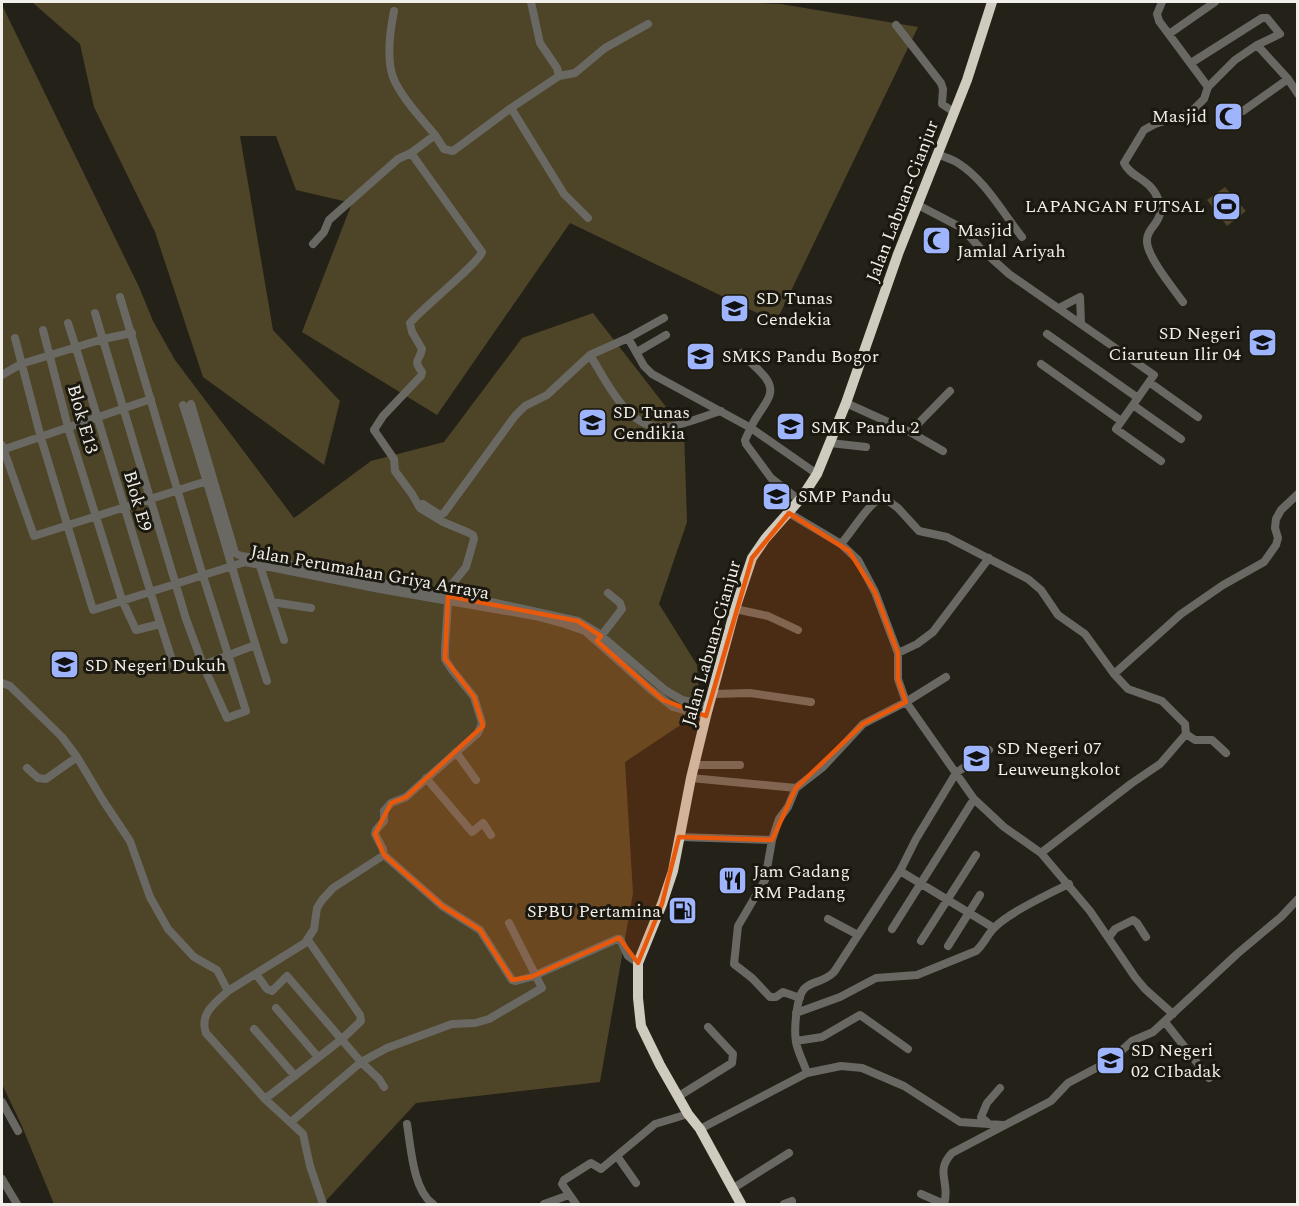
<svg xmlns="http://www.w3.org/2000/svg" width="1299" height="1206" viewBox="0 0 1299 1206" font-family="Spectral,serif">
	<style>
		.green { fill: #4e4427 }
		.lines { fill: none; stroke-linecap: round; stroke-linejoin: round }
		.minor { stroke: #696863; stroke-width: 8 }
		.highway { stroke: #cfcbbf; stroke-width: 10 }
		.marked { fill: #e8590c; fill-opacity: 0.2; stroke: #e8590c; stroke-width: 4.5; stroke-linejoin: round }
		.labels { text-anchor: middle; stroke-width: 6; stroke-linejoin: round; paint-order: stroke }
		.poi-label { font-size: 18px; fill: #f1efe9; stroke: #1b180f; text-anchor: start }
		.street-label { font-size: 18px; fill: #f1efe9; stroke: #1b180f }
	</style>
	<rect width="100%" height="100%" fill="#242118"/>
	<path class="green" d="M32,2H730L781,4L918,27L776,322L570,223L437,415L302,332L352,203L296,190L276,136H240L273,330L340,401L324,465L203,377L155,232L94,107L80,44Z
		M2,5L139,287L153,321L175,360L294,518L371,461L444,442L522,338L593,313L684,430L687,522L659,604L697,665L700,712L625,762L633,893L600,1082L416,1103L323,1204H54L21,1124L2,1084Z
		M1225,187L1246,211L1227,226L1207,200Z"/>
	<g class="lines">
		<path class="minor" d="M531,2L540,43L557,68L559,76L511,108L564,194L588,218
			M1162,2L1157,14L1159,21L1208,87L1235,60L1257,45L1288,79L1298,94
			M394,11C390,31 386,57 393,77C400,96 422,119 435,135
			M896,25L941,83L943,89L942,104L954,112
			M1169,34L1215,2
			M1191,63L1262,18H1267L1280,34L1257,45
			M559,76L575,73L605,48L648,24
			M1243,111L1288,79
			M937,154C944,157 952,159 958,163C986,181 1002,212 1022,237
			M918,205L962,228L980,248L1009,274L1154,375L1116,429L1161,461
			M313,244L324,232L329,220L398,159L411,153L435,135L444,149L453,151L511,108
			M1183,302C1173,288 1148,258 1147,242C1146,225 1167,223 1158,199C1151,179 1130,177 1124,163L1144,130L1155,124L1190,113L1204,99L1208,87
			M1059,308L1080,297L1081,323
			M95,313L186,619L203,665L227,718L246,711L203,576L120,297
			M68,323C105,438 137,554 175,669L203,665L255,645
			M43,330L68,427L122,600L136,630L160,624
			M1047,334L1138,398
			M15,338L41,438L93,610L245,562L380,589L535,616L565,624L585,631L650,689L673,707L706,716
			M628,338L644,366L652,374L751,428L817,474
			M637,352L666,335
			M742,353C749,362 758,368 765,377C777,392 766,402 758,415C752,423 749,432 745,440L746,444L771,478L799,500
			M590,355C607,382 628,432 668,427C686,424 704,416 721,411
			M1041,364L1121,421
			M2,375L21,364L103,339L132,333
			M1149,382L1198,417
			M846,403L910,432L943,451
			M191,404L235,553L241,556L269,560L324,573L482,600L578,621L598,633L665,690L682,700L709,706
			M183,405C213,497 237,590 267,681
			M1133,405L1181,439
			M910,432L950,391
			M830,443L866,447
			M2,445L34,536L207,481
			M2,450L151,399
			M423,504L440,515L444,513L515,416L525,406L547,395L590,355L628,338L664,318
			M789,513L841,544L858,560L875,592L898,653V679L906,702L974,799L1004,827L1041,853
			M841,544C852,532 869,502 883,497L898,508L919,531L947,537L1028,579L1041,590L1058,615L1085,634L1114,674L1128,689L1162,701L1185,724L1186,734L1160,764L1132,783L1041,853L1090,911L1135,977L1145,989L1173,1014
			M259,563L284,640
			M272,602L311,608
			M735,609L768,616L798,630
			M598,640L622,609L620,603L608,593
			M898,653L917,644L933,632L989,558
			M1114,674L1181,614L1223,585L1264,562L1276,545L1278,538L1275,528L1276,519L1281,510L1298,494
			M2,683L10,686L62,737L77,757L104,802L130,841L150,897L168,929L194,957L217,970L228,991C215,1003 199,1014 206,1033L265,1099L303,1134L310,1166L323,1204
			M713,694L750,693L811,702
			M1186,734L1195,740H1212L1226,753
			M456,752L476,780
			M695,765H740
			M27,768L38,778L46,779L77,757
			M426,778L472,832L483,823L491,835
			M691,778L796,788
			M679,837L772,840
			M384,855L383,849L375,834L376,830L384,821V811L391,803L406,797L478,733L482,723L474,697L452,670L445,659V648L449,588L466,567L474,539L473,535L467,532L443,522L420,508L412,494L395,471L394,459L374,430L383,416L421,376L422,372C412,359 420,361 422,349L412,332L410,323C423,307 478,264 482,252L411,153
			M900,871L994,928
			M828,919L858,935
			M892,929L974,799
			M1109,937L1115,929L1133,920L1137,923L1146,937
			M921,941L976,855
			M948,946L980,895
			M256,974L267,989L272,991L287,976L361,1062L379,1079L384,1087
			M228,991L305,943L314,929L317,908L322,900L333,888L384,855L442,906L480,930L512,980L516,981L531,977L617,939H620L628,956L638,963
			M800,998L783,992L776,997H770L752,978L734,964L738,926L765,880L772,840L779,819L788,807L796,788L823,767L863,724L906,702L946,677
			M276,1008L318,1057
			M796,1013L840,997L876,978L917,975L976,951C984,944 987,935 994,928C1008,913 1050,893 1069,884
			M1165,1022L1209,1078
			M254,1029L295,1076
			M796,1041L822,1037L860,1015L908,1049
			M807,1073C804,1063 798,1053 796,1042C794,1030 796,996 805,988C814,980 823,983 834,972L900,871L916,839L956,773L989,750
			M679,1096L732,1063L733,1054L708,1027
			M265,1099L342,1039L361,1021L360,1015L308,940
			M2,1102L18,1131
			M291,1122L361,1062L387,1048L452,1024L475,1023L489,1019L542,988L509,923
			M987,1122L981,1117L987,1103L1000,1088
			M407,1124C411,1148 413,1190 433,1204
			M700,1129L807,1073L841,1066L862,1068L904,1086L960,1122L1003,1125
			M617,1156L636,1183
			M2,1179L17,1204
			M732,1189L789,1153
			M921,1194L944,1204
			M544,1204L569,1195
			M576,1204L562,1184L564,1180L591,1163L601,1169L655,1124L688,1114
			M784,1204L792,1201
			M944,1204C951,1183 934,1172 952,1153L1051,1101L1068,1083L1100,1066L1106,1065L1132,1041L1153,1032L1237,954L1281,917L1298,899"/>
		<path class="highway" d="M741,1204L700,1129L688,1114L660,1065L641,1026L638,998V963L662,904L673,871L691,778L706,716L735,609L752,558L765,539L802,497L817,474L846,403L898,254L967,80L992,2"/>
	</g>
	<path class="marked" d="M789,513L849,551L875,592L898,653V679L906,702L863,724L796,788L772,840L679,837L662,904L638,963L619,938L531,977L512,980L480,930L442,906L384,855L375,834L391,803L406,797L483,726L474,697L445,659L448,596L578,621L601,636L597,641L663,700L706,716L752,558Z"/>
	<defs>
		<symbol id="mosque-square" viewBox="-11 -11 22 22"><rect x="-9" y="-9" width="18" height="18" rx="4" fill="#9eb4fd" stroke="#1b180f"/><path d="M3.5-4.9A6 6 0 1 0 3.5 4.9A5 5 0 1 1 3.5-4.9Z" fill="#111"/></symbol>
		<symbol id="stadium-square" viewBox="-11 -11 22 22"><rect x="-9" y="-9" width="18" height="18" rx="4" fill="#9eb4fd" stroke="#1b180f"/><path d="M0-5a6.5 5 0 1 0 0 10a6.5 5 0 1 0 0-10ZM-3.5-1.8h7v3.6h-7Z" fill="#111"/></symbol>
		<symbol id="school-square" viewBox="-11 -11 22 22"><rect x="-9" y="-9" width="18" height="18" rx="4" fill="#9eb4fd" stroke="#1b180f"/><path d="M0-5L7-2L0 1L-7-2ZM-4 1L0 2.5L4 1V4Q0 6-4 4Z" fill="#111"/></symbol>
		<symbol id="restaurant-square" viewBox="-11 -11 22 22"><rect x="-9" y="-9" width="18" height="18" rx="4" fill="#9eb4fd" stroke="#1b180f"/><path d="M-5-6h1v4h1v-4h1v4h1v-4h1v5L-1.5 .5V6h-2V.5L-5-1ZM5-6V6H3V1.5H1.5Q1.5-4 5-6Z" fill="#111"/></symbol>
		<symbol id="fuel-square" viewBox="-11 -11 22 22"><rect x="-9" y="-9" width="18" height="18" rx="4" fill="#9eb4fd" stroke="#1b180f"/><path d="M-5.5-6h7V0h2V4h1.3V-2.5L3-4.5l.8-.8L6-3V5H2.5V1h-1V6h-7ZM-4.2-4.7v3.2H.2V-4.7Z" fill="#111"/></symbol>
	</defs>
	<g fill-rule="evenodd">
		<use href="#mosque-square" x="1212" y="100" width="33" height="33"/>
		<use href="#stadium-square" x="1210" y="190" width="33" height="33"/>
		<use href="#mosque-square" x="920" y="224" width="33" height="33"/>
		<use href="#school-square" x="718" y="292" width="33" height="33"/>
		<use href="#school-square" x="1246" y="326" width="33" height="33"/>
		<use href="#school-square" x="684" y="340" width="33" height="33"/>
		<use href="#school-square" x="576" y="406" width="33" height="33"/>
		<use href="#school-square" x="774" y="410" width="33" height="33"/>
		<use href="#school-square" x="760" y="480" width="33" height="33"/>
		<use href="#school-square" x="48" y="648" width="33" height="33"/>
		<use href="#school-square" x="960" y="742" width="33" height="33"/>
		<use href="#restaurant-square" x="716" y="864" width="33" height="33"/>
		<use href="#fuel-square" x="666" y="894" width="33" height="33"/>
		<use href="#school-square" x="1094" y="1044" width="33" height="33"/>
	</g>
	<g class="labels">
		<g class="poi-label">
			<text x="1207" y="122" text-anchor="end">Masjid</text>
			<text x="1205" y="212" text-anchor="end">LAPANGAN FUTSAL</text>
			<text x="957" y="236">Masjid<tspan x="957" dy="21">Jamlal Ariyah</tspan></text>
			<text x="756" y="304">SD Tunas<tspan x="756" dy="21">Cendekia</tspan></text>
			<text x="1241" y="339" text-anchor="end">SD Negeri<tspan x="1241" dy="21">Ciaruteun Ilir 04</tspan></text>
			<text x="722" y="362">SMKS Pandu Bogor</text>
			<text x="613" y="418">SD Tunas<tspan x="613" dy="21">Cendikia</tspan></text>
			<text x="811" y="433">SMK Pandu 2</text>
			<text x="798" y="502">SMP Pandu</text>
			<text x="85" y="671">SD Negeri Dukuh</text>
			<text x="997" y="754">SD Negeri 07<tspan x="997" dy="21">Leuweungkolot</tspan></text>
			<text x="753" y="877">Jam Gadang<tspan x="753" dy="21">RM Padang</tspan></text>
			<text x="661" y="917" text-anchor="end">SPBU Pertamina</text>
			<text x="1131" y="1056">SD Negeri<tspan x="1131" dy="21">02 CIbadak</tspan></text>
		</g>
		<g class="street-label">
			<text transform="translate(902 201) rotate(-69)" y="6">Jalan Labuan-Cianjur</text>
			<text transform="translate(83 419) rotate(74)" y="6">Blok E13</text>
			<text transform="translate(138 501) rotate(74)" y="6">Blok E9</text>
			<text transform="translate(370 572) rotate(10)" y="6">Jalan Perumahan Griya Arraya</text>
			<text transform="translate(711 643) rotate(-74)" y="6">Jalan Labuan-Cianjur</text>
		</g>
	</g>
	<rect width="1299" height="1206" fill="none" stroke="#f1efe9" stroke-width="6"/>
</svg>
